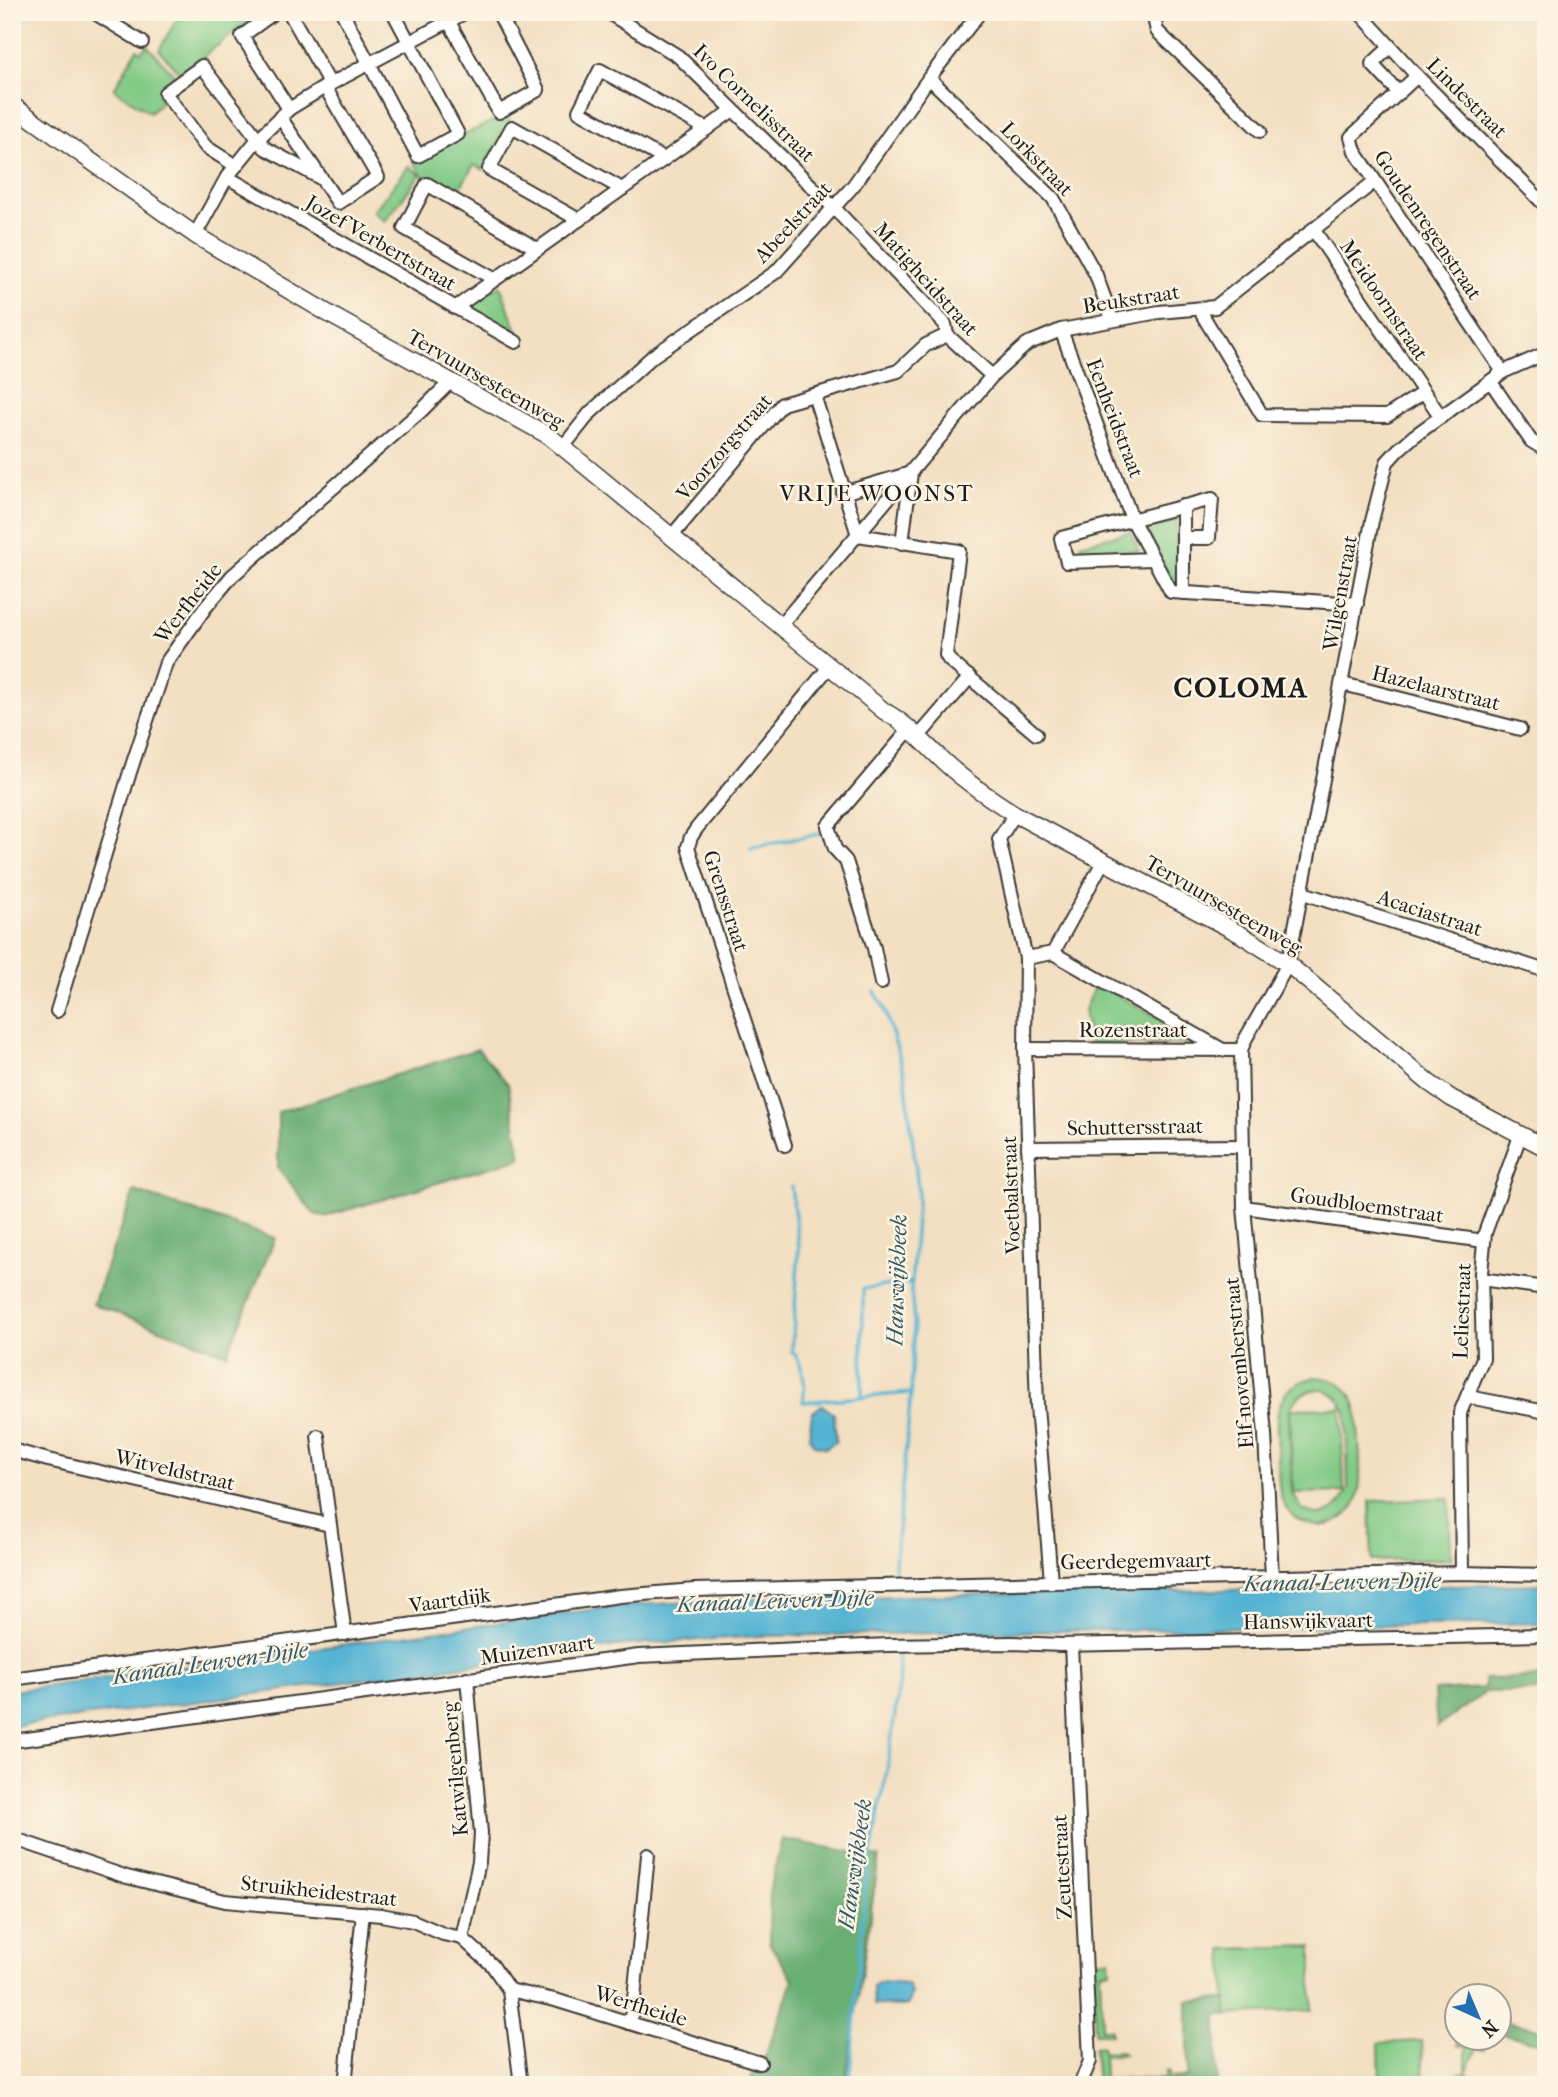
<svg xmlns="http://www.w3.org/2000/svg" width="1558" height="2097" viewBox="0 0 1558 2097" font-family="'IM FELL French Canon',serif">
<rect width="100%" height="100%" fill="#fcf5e5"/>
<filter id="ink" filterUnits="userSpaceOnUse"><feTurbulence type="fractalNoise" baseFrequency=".0143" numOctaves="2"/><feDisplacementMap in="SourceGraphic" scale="14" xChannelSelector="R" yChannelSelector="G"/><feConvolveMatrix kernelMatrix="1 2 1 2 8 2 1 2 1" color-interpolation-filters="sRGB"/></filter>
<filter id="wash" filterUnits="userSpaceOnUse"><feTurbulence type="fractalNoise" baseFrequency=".00686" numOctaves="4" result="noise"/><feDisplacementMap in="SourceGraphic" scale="28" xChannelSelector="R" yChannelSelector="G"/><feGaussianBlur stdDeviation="1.57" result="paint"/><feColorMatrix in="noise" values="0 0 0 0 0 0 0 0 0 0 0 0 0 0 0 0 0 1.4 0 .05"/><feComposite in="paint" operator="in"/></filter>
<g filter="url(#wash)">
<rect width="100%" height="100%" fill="#f3dfc1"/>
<!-- green -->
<g fill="#82ca86" stroke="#4f7351" stroke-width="2" fill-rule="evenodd">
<path d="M181,12H257L258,14L181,74L159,50Z"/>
<path d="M147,45L177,78L158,94L162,101L150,113L114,89L137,49L141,52Z"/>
<path d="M506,114L510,121L484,170L474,165L455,196L425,180L413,161Z"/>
<path d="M409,166L420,175L385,221L373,212Z"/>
<path d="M500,285L518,334L472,310L471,304Z"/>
<path d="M1177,519V588H1173L1146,528Z"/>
<path d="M1130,532L1139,551H1082L1080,544Z"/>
<path d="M1096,983L1194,1038L1192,1044H1090L1084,1010Z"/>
<path d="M1315,1377C1337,1378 1353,1389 1357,1411C1358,1434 1363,1475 1358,1497C1355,1509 1344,1519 1332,1523C1323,1527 1315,1527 1306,1523C1273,1511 1279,1478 1278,1449C1277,1432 1274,1412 1284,1396C1291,1385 1302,1381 1315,1377ZM1323,1389L1337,1397L1346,1412L1348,1488C1340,1509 1324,1522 1302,1509L1292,1493L1289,1417L1290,1410L1293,1493L1344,1492L1341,1408L1290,1409C1296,1395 1308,1389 1323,1389Z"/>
<path d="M1449,1498L1451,1559L1372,1561L1370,1501Z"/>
<path d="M1312,1946V2010L1227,2015L1223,1949Z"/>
<path d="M1109,1959L1110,1971L1100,1972L1102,2029H1111V2034H1095L1094,1960Z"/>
<path d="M1457,2038H1488L1484,2050L1477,2048L1466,2073L1475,2078L1467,2084L1462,2083L1458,2077V2073H1466V2046H1458Z"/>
<path d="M1422,2041L1424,2085H1301L1302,2082L1380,2079L1379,2043Z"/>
<path d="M1102,2046L1103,2052L1120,2051L1124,2054L1103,2056L1104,2079H1165V2071H1169V2085H1097L1094,2047Z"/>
</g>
<!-- forest -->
<g fill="#69ae73" stroke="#426548" stroke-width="2">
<path d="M478,1049L508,1084L521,1158L324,1217L314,1214L278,1168V1112Z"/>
<path d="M134,1191L275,1238L227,1354L93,1304Z"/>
<path d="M1546,1677V1691L1486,1692L1437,1727L1434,1691L1484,1688V1679Z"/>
<path d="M782,1839L879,1857L845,2085H748L760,2058L764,2059L793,1979L769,1943L770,1887Z"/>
<path d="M1227,1999V2015H1217V2083L1173,2085L1172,2078L1188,2077V2001Z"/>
<path d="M1499,2017L1508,2022L1546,2031V2044C1534,2041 1507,2037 1499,2031Z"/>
</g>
<!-- water -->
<g fill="#55b4d3" stroke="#386878" stroke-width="2">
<path d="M822,1405L834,1414L836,1441L826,1448L815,1445L809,1437L812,1413Z"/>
<path d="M1546,1584V1623L759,1636L624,1645L12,1726V1691L619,1606L747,1599Z"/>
<path d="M880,1982L907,1984L911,1993L908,2005L903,2006L874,2005L873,1986Z"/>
</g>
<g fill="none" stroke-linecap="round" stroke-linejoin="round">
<!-- stream -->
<g stroke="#55b4d3" stroke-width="3.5">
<path d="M751,848L823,833"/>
<path d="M875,992L884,1007L905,1075L918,1188L911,1291L914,1321L911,1393L894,1574"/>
<path d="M791,1186L799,1247L792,1351C804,1364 806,1385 803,1402L862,1397"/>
<path d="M911,1393L862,1397L863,1289L912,1282"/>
<path d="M849,2085L866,1879L887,1771L899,1684L898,1649"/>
</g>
</g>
</g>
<g filter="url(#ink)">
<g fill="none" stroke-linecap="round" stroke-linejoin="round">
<defs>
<g id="minor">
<path d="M93,12L142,42"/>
<path d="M275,12L242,36L289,109"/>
<path d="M289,12L330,84"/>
<path d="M342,12L418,156L458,134L393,12"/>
<path d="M607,12L678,56L833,207L945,324L947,335L992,376"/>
<path d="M1148,12L1154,18L1157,31L1260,131"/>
<path d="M1359,12L1417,76L1546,206"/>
<path d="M449,22L499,112L538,90L498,12"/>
<path d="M1390,47L1372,64L1399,93"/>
<path d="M1417,76L1351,137L1355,151L1503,372"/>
<path d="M929,78L1053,198L1096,275L1112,319"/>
<path d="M280,117L338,203L378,177L325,87"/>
<path d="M664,159L579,111L600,70L707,129"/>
<path d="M236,166L206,147L165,93L202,66L265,148L322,179"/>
<path d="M227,177L516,342"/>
<path d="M579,220L489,169L512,127L622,189"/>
<path d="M1313,229L1441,417"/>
<path d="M195,235L227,177L257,140L289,109L325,87L466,12"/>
<path d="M494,279L404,228L427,184L537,249"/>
<path d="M455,308L733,110"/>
<path d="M1199,309L1262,415L1387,416L1424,392"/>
<path d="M1061,330L1132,519L1171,592L1357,604"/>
<path d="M1491,382L1531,441L1546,450"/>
<path d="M814,395L858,535L959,551L946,655L949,660L1036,734"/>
<path d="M563,447L590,413L653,356L776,272L853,186L929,78L980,12"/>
<path d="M843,493L911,473L902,543"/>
<path d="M671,537L782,404L898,371L926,345L947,335"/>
<path d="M1153,559L1067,562L1061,538L1212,499L1209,538H1184"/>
<path d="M1183,593V506"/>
<path d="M780,626L992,376L1027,344L1061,330L1159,312L1215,307L1374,182"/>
<path d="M1343,684L1520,729"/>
<path d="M919,736L970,677"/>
<path d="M1015,814L999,839L1026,958L1025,1049L1037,1406L1051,1582"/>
<path d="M1303,893L1546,971"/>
<path d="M1053,953L1221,1049"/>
<path d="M1026,958L1053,953L1104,860"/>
<path d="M881,983L874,948L846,861L835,849L828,826L910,729"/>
<path d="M57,1011L130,772L166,663L205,608L232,576L421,411L451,381"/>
<path d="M1025,1049L1241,1050"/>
<path d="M785,1145L688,847L691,837L697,828L829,667"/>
<path d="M1028,1148L1242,1146"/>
<path d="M1244,1207L1484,1241"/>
<path d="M1481,1279L1546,1288"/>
<path d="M1468,1394L1474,1398L1546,1412"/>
<path d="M318,1436L330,1525"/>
<path d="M12,1450L48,1460L330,1525L345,1634"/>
<path d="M1462,1573L1460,1413L1483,1358L1481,1273L1485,1233L1520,1136"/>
<path d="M1272,1578L1265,1434L1244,1207L1241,1050L1246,1038L1288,964L1372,521L1387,462L1398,450L1414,436L1503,372L1546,353"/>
<path d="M1071,1645L1090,2061L1080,2085"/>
<path d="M12,1679L620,1596L694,1590L1462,1573L1546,1575"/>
<path d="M12,1741L639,1656L888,1645L1012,1643L1061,1645L1546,1635"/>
<path d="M12,1838L127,1877L225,1901L381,1915L413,1921L443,1934L462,1938L492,1965L509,1990L521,2085"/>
<path d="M462,1938L479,1862L481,1833L467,1678"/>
<path d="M509,1990L555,2000L760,2063"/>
<path d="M629,2023L633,2009L648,1855"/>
<path d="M345,2085L363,1913"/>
</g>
<path id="tertiary" d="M12,105L195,235L336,318L549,436L884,711C906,723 921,740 939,757C961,779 988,797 1015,814L1240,934L1288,964L1428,1082L1451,1098L1546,1148"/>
</defs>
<!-- minor casing -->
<use href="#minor" stroke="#3c3935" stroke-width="16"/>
<!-- tertiary casing -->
<use href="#tertiary" stroke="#3c3935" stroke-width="19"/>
<!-- minor -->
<use href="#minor" stroke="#fff" stroke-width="12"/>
<!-- tertiary -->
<use href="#tertiary" stroke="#fff" stroke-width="16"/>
</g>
</g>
<g text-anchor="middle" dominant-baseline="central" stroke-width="5" stroke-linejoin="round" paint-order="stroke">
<!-- street labels -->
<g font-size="21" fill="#1c1c1c" stroke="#fcf5e5">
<text transform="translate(1467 98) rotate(45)">Lindestraat</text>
<text transform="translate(754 103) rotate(44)">Ivo Cornelisstraat</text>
<text transform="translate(1037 159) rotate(46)">Lorkstraat</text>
<text transform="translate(793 222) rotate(-47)">Abeelstraat</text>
<text transform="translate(1428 225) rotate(56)">Goudenregenstraat</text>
<text transform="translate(381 243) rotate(30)">Jozef Verbertstraat</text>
<text transform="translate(926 279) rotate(48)">Matigheidstraat</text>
<text transform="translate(1131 299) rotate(-9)">Beukstraat</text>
<text transform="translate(1384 300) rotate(56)">Meidoornstraat</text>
<text transform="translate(486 379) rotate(30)">Tervuursesteenweg</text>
<text transform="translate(1115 418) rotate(69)">Eenheidstraat</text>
<text transform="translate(724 447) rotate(-49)">Voorzorgstraat</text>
<text transform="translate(1340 593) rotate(-80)">Wilgenstraat</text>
<text transform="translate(188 603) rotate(-52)">Werfheide</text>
<text transform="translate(1436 688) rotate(14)">Hazelaarstraat</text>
<text transform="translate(726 901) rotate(72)">Grensstraat</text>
<text transform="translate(1224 905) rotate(30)">Tervuursesteenweg</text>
<text transform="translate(1430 913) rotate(18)">Acaciastraat</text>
<text x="1133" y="1030">Rozenstraat</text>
<text transform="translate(1135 1127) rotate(-1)">Schuttersstraat</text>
<text transform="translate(1011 1195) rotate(-92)">Voetbalstraat</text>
<text transform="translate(1367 1205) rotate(8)">Goudbloemstraat</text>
<text transform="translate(1462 1311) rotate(-88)">Leliestraat</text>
<text transform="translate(1239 1363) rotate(-95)">Elf-novemberstraat</text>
<text transform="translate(175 1470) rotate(13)">Witveldstraat</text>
<text transform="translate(1136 1561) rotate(-1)">Geerdegemvaart</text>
<text transform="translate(450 1600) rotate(-8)">Vaartdijk</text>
<text transform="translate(1308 1621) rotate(-1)">Hanswijkvaart</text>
<text transform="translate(537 1650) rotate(-8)">Muizenvaart</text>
<text transform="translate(455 1769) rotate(-95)">Katwilgenberg</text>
<text transform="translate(1062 1867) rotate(-93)">Zeutestraat</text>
<text transform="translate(319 1891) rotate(6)">Struikheidestraat</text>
<text transform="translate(641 2006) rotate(17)">Werfheide</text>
</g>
<!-- neighbourhood labels -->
<g font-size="23" letter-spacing="2" fill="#1c1c1c" stroke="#fcf5e5">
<text x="877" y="493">VRIJE WOONST</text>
</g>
<!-- water labels -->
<g font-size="23" font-style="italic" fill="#335965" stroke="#fcf5e5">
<text transform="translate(897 1280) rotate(-88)">Hanswijkbeek</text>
<text transform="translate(1342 1582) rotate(-1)">Kanaal Leuven-Dijle</text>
<text transform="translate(775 1601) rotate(-2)">Kanaal Leuven-Dijle</text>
<text transform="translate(210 1663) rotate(-8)">Kanaal Leuven-Dijle</text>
<text transform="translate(855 1864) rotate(-82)">Hanswijkbeek</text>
</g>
<!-- district labels -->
<g font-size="28" font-weight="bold" letter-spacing="2" fill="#1c1c1c" stroke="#fcf5e5">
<text x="1241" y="687">COLOMA</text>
</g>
</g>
<!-- margin -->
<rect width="1558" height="2097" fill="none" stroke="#fcf5e5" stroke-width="42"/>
<!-- north arrow -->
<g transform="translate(1478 2017) rotate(136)"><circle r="33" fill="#fcf5e5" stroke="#a29e95" stroke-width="2"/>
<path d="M0-5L12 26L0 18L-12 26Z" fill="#1f6fb2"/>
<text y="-10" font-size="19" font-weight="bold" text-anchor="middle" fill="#1c1c1c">N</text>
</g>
</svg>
